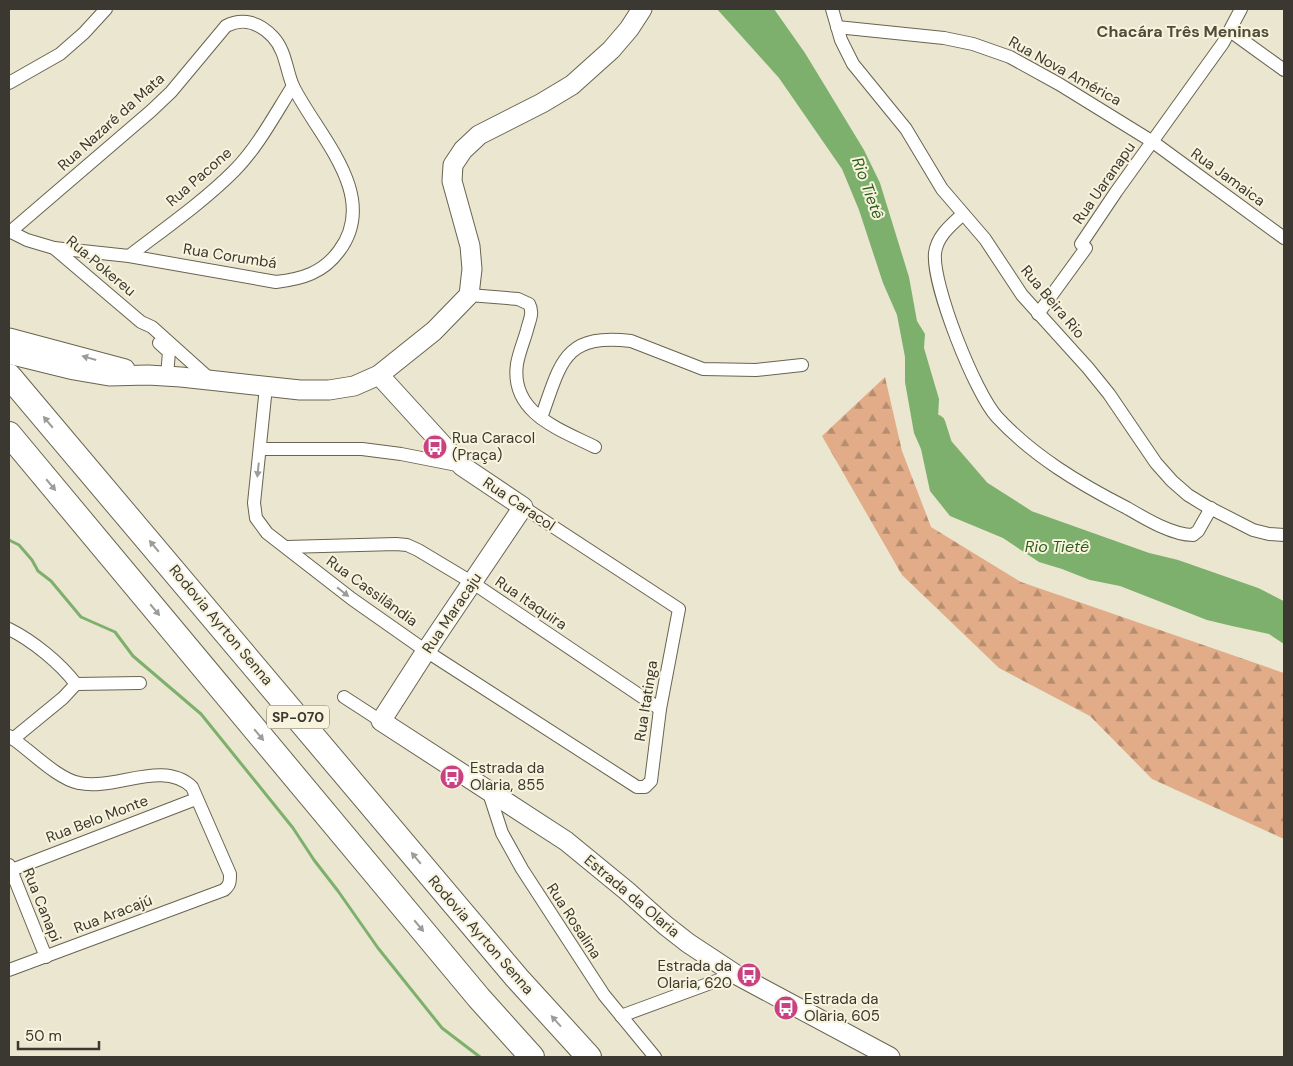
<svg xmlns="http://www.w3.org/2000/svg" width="1293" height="1066" viewBox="0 0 1293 1066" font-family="'DM Sans',sans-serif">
<defs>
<pattern id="forest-firs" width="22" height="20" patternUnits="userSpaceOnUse" patternTransform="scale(1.25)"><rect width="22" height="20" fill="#e1ac87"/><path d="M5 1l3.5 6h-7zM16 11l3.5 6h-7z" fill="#b78d6f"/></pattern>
</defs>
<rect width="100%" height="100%" fill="#ebe6d0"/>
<!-- forest -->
<path fill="url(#forest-firs)" d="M885,377L902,451L931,527L1021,582L1284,673V839L1152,779L1090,716L999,668L902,575L822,436Z"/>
<!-- water -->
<path fill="#7cb06c" d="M717,9H774L805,53L864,150L880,183L909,277L917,321L925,334L924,348L939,399L938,418L946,445L944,457C955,476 971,494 994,495L1022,522L1039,521L1071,529L1084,548L1203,583L1284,610V644L1269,634L1232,626L1207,620L1120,586L1090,580L1062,569L1039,562L1003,538L950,516L930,491L921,449L914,433L905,382V357L897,315L883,283L859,210L842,169L779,78Z"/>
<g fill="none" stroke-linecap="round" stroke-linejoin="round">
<!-- stream -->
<path stroke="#7cb06c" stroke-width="3" d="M9,540L19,545L32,560L38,571L51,581L81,617L115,632L133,656L201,714L293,828L314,860L338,891L378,948L442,1028L480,1057"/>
<!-- river -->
<path stroke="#7cb06c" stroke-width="19" d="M936,424L943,446L981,490L1028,520L1146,562L1175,569L1255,597L1284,612"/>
<defs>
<g id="minor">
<path d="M832,9L841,40L853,64L906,129L942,189L985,239L1022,295L1088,368L1109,394L1156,463L1172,481L1188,495L1206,506L1253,530L1269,534L1284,535"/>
<path d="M837,27L944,38L973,44L1010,57L1059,84L1153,142L1284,238"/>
<path d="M1230,31L1284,70"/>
<path d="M9,83L60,54L84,33L106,9"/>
<path d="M963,214C951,225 937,236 935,253C932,285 975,393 997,417C1033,456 1080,484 1127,508C1144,518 1172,535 1193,535L1198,531L1211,508"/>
<path d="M9,231L27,240L54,248L141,322L152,327L211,380"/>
<path d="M10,232L151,111L171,92L226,26C243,17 260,23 273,37C286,51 286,70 293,86C317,135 381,195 339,251C323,273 302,279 276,282L129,256L54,248"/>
<path d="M1081,244L1116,192L1223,43L1241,9"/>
<path d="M129,256C164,229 203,202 234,171C258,147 275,114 293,86"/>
<path d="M469,295L518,299L529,304C534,313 529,321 527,330C524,341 519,352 517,364C510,413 559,429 595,447"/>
<path d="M1038,314L1086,248"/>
<path d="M159,343L169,352L167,376"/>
<path d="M266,387L254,503L256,518L267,533L352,599L426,651L637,787H645L651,781L660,709L679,609L523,507"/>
<path d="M541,418C561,363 563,333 631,341L703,369L756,370L802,365"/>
<path d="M260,449H362L401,454L462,466"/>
<path d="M286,547L396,544L407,545L418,550L473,583L660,709"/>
<path d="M9,629C33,641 60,663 76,684"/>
<path d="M344,697L381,721"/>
<path d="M9,736C29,749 57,779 79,783C114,791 163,759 192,787L230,874C230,882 230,885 224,890L9,970"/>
<path d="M13,739L63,698L76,684L140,683"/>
<path d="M488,790L502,833L522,869L604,995L655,1057"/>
<path d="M9,865L46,957"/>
<path d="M9,871L196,799"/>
<path d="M621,1016L735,974"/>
</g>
<g id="secondary">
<path d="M9,338L125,369"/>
<path d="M9,354L74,370L109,376L148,375L181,377L300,390H329L354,386L379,375L434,331L469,295L472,269L470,246L452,181L453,165L463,150L479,135L542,103L572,85L611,50L629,29L642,9"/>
<path d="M379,375L462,466L523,507L426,651L381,721L566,841L627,891L665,925L688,943L735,974L890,1057"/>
</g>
<g id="motorway">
<path d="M9,376L517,978L589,1057"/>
<path d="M9,434L479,998L532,1057"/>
</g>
</defs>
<!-- minor casing -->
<use href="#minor" stroke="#686450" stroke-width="14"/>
<!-- secondary casing -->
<use href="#secondary" stroke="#686450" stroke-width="21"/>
<!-- motorway casing -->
<use href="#motorway" stroke="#686450" stroke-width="26"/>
<!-- minor -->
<use href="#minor" stroke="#fff" stroke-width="12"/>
<!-- secondary -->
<use href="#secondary" stroke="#fff" stroke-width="19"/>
<!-- motorway -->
<use href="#motorway" stroke="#fff" stroke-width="24"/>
</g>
<!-- one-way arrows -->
<defs><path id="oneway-solid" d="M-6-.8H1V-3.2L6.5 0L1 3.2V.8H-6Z" transform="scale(1.25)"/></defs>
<g fill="#9c9c98">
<use href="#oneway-solid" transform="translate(89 358) rotate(-164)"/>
<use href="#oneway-solid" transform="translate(48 422) rotate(-130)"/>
<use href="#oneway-solid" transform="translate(258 470) rotate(96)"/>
<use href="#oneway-solid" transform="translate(51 485) rotate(50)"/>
<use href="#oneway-solid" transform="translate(154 546) rotate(-130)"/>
<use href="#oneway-solid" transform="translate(343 592) rotate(38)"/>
<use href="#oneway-solid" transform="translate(155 610) rotate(50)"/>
<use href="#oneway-solid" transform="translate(259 735) rotate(50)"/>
<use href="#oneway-solid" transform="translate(416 858) rotate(-130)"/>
<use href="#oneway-solid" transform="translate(419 926) rotate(50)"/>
<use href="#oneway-solid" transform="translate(556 1021) rotate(-132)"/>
</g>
<!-- icons -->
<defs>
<symbol id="bus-disc" viewBox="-11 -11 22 22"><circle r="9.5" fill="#c84181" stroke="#f8f3dd"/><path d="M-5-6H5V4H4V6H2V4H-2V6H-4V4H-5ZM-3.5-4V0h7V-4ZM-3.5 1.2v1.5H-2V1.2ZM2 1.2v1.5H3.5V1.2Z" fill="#fff"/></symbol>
</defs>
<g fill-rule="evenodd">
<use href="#bus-disc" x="421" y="433" width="28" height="28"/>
<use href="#bus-disc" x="438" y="763" width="28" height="28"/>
<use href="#bus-disc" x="735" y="961" width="28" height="28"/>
<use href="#bus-disc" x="772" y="994" width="28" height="28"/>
</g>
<g text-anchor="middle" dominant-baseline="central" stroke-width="4" stroke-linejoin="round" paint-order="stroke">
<!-- shield labels -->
<rect fill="#f8f3dd" stroke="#737064" stroke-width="1" x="267" y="705.5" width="62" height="23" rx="4"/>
<g font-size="14" font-weight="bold" fill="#3a3830">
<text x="298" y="717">SP-070</text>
</g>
<!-- street labels -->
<g font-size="15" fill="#3a3830" stroke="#f8f3dd">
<text transform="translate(1065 71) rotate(29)">Rua Nova América</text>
<text transform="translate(111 122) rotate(-42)">Rua Nazaré da Mata</text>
<text transform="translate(199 177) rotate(-41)">Rua Pacone</text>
<text transform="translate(1228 177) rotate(36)">Rua Jamaica</text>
<text transform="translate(1104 183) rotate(-55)">Rua Uaranapu</text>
<text transform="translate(230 256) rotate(9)">Rua Corumbá</text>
<text transform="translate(101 266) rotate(40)">Rua Pokereu</text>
<text transform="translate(1053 302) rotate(50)">Rua Beira Rio</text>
<text transform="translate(519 504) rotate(34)">Rua Caracol</text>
<text transform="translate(372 591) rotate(36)">Rua Cassilândia</text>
<text transform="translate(531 603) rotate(34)">Rua Itaquira</text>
<text transform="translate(452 613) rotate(-56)">Rua Maracaju</text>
<text transform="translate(221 625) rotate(50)">Rodovia Ayrton Senna</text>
<text transform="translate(646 701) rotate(-81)">Rua Itatinga</text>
<text transform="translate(97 819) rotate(-21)">Rua Belo Monte</text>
<text transform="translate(632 896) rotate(40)">Estrada da Olaria</text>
<text transform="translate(42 905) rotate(68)">Rua Canapi</text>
<text transform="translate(113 914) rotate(-21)">Rua Aracajú</text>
<text transform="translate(574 921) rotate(57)">Rua Rosalina</text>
<text transform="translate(481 935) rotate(49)">Rodovia Ayrton Senna</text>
</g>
<!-- poi labels -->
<g font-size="15" fill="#3a3830" stroke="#f8f3dd" text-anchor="start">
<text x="452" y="438">Rua Caracol<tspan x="452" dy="17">(Praça)</tspan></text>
<text x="470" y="768">Estrada da<tspan x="470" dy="17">Olaria, 855</tspan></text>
<text x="732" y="966" text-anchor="end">Estrada da<tspan x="732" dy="17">Olaria, 620</tspan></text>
<text x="804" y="999">Estrada da<tspan x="804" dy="17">Olaria, 605</tspan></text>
</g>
<!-- neighbourhood labels -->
<g font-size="16" font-weight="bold" fill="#504c3a" stroke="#f8f3dd">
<text x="1183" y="31">Chacára Três Meninas</text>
</g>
<!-- water labels -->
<g font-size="16" font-style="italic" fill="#2e601c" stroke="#f8f3dd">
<text transform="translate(868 188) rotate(70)">Rio Tietê</text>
<text x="1057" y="546">Rio Tietê</text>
</g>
</g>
<!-- border -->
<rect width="1293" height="1066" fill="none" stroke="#3a3830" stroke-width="20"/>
<!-- scale -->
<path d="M18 1041v8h81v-8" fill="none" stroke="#3a3830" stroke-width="2.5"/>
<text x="25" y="1041" font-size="15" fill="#3a3830" stroke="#f8f3dd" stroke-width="4" paint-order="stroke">50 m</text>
</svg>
